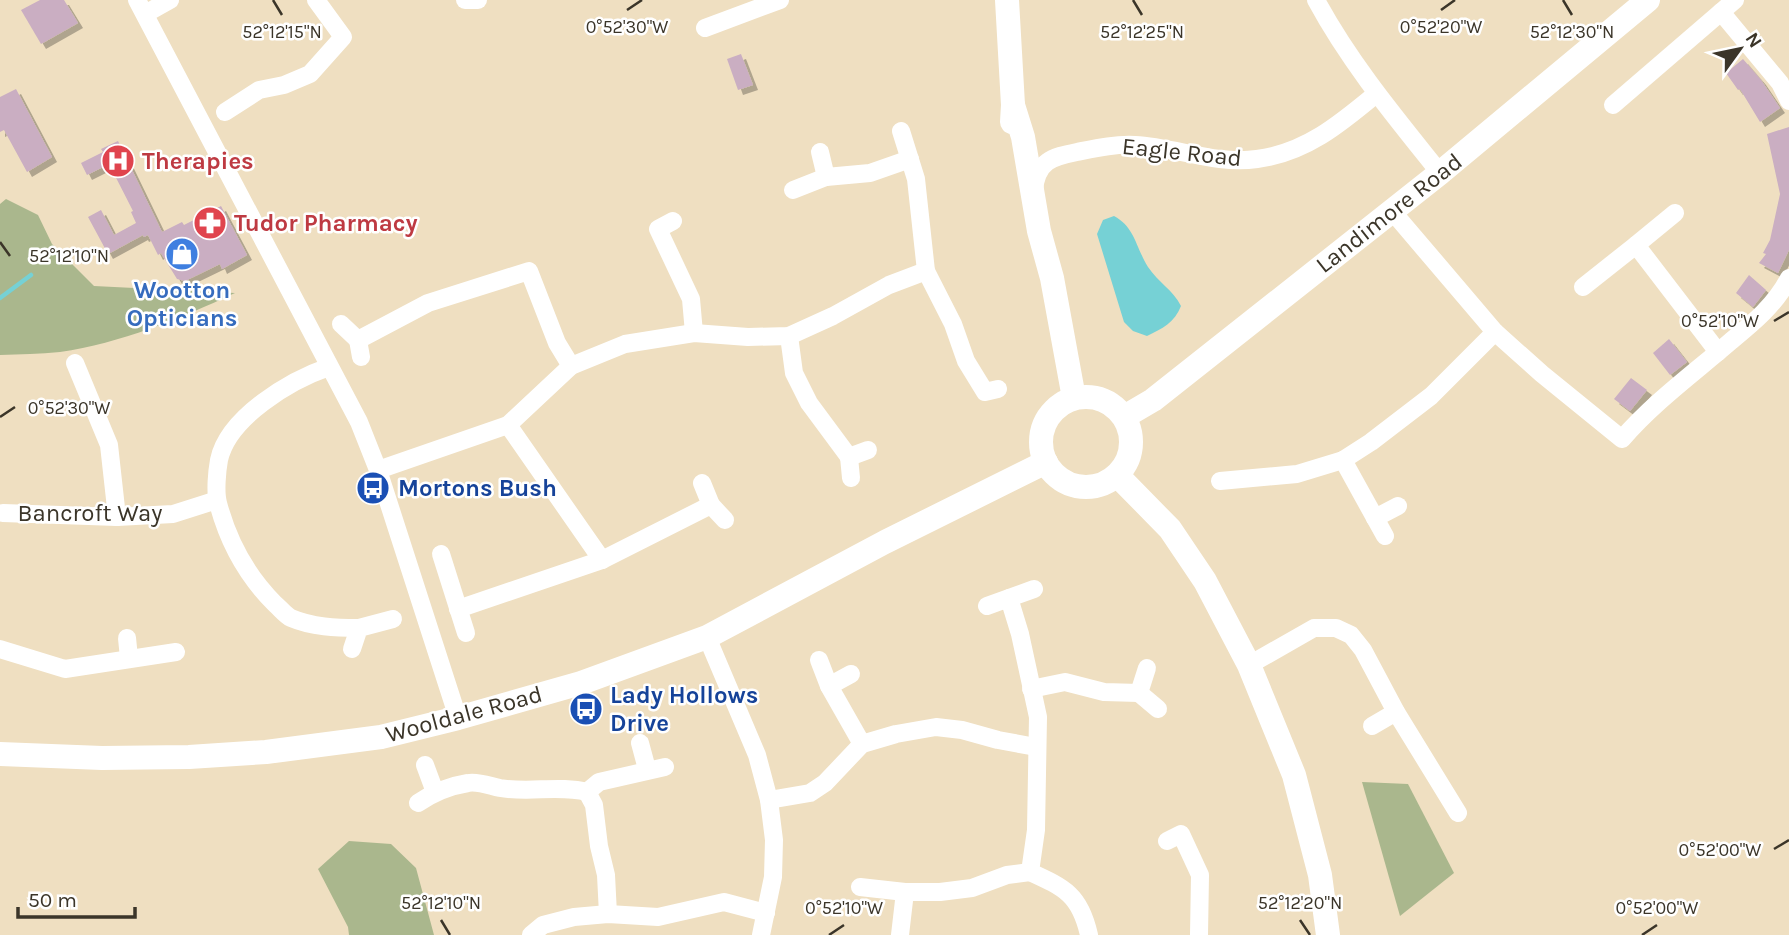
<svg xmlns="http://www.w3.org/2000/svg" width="1789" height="935" viewBox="0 0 1789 935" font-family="Karla,sans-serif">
<defs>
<filter id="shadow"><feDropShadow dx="5" dy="5" stdDeviation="0" flood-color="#0004"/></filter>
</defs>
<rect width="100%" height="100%" fill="#efdfc1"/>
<!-- green -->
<g fill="#aab78d">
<path d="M6,199L38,215L52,244L94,286L235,293C179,319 121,343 60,352C40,354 20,354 0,355V204Z"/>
<path d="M1362,782L1408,784L1454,873L1400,916Z"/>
<path d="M349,841L391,844L416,868L434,935H349L348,927L318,869Z"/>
</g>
<!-- water -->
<path fill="#76d1d5" d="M1114,216C1135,227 1136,248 1148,267C1158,282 1173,290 1181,306C1175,322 1162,329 1147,336L1133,331L1124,322L1097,234L1103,220Z"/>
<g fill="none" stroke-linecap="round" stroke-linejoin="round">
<!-- stream -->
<path stroke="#76d1d5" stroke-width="4.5" d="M0,298L31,275"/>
</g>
<!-- building -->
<g fill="#caaec2" filter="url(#shadow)">
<path d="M40,0H64L78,23L41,44L21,10Z"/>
<path d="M741,54L753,85L738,90L727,59Z"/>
<path d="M1743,59L1761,80L1780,108L1760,122L1740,89L1738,90L1726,73Z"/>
<path d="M16,89L52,157L27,172L4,130L0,132V97Z"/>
<path d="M1789,127V250L1778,273L1759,263L1766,254L1763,253L1770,240L1780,194L1767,134Z"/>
<path d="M118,141L162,232L182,222L184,225L221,206L247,255L222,269L220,264L185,281L177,279L161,253L158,255L148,235L144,237L143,235L108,254L88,217L101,210L114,235L136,223L131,212L133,211L109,164L87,175L81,163L103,152L101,149Z"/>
<path d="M1749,275L1766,290L1753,307L1736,293Z"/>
<path d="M1669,339L1687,362L1670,375L1653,353Z"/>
<path d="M1631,378L1647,390L1630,411L1614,399Z"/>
</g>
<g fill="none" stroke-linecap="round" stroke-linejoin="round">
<!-- street -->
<g stroke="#fff" stroke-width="18">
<path d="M137,0L359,422L378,470L458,718"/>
<path d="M465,0H478"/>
<path d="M1316,0C1350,63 1396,118 1440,173"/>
<path d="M1721,12L1780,83L1789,101"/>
<path d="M145,14L170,0"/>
<path d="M705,28L780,0"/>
<path d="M1613,105L1735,0"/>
<path d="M225,112L259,90L284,85L310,74L343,37L316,0"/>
<path d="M901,131L916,179L926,271L953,324L966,361L985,392L998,389"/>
<path d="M820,152L826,177"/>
<path d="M793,190L826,177L870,173L910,159"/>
<path d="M1034,190C1037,161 1052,157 1077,152C1097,148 1115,144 1135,145C1176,147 1215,165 1257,159C1305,153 1340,124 1376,94"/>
<path d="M1392,211L1495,332L1542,374L1622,439C1654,402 1694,373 1731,341C1753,323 1776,304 1789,278"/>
<path d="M673,221L658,229L691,299L694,333"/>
<path d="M1636,245L1675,213"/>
<path d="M1583,287L1636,245L1718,352"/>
<path d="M341,324L358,340"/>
<path d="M789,336L794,373L809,403L849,457L868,450"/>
<path d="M361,357L358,340L428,303L529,271L557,343L571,366"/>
<path d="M75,363L109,445L117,517"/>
<path d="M329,367C291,380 228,417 219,460C217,471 215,492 218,503C228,541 247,576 275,604C280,608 285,615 291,618C312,627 336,628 359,628"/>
<path d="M508,425L602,560"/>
<path d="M849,457L851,478"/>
<path d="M1343,460L1385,536"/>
<path d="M378,470L508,425L571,366L625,344L694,333L748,337L789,336L833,316L889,285L926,271"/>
<path d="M1220,481L1297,474L1343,460L1371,442L1431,396L1495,332"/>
<path d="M711,505L725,520"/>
<path d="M3,513L117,517L173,514L217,500"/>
<path d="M1375,518L1398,506"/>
<path d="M441,554L466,633"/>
<path d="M1009,598L1020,634L1038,717L1036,830L1030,872C1065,888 1080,895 1089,935"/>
<path d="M987,606L1034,589"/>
<path d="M458,609L602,560L711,505L702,483"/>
<path d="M707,637L757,755L769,800L774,840L773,877L761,935"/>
<path d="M127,638L129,658"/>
<path d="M0,649L65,669L176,652"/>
<path d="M352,649L359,628L393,619"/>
<path d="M819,660L829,686L862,744"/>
<path d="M1249,665L1314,628H1336L1351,635L1363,650L1396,712L1458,813"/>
<path d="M1147,668L1139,693L1158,709"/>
<path d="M829,686L851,674"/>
<path d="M1031,689L1065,682L1104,692L1139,693"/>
<path d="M1372,726L1396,712"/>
<path d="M640,743L647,769"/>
<path d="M425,765L435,792"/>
<path d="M587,792L599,782L665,767"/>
<path d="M769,800L810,793L825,783L862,744L896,734L936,727L962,730L998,740L1036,747"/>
<path d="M418,803C434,792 449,786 468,783C478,781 490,786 500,788C529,793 560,785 587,792L594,805L599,846L606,875L608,914"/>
<path d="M1167,841L1181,834L1200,875L1199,935"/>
<path d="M860,887L905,892H940L972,888L1007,875L1030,872"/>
<path d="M531,935L543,925L574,917L608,914L658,917L724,902L766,913"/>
<path d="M900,935L905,892"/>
</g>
<!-- secondary -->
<g stroke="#fff" stroke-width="24">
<path d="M1007,0L1013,105L1012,122"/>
<path d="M1013,105L1023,137L1039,231L1052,278L1074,398"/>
<circle cx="1086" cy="442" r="45"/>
<path d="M1124,417L1153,400L1440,173L1648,0"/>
<path d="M1117,475L1170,529L1205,581L1249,665L1294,775L1320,875L1328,935"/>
<path d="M0,754L102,758L189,757L266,752L381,737L458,718L581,683L707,637L885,542L1046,462"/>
</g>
</g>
<!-- ticks -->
<path fill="none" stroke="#3b3529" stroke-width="2.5" d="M273,0L282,15M1133,0L1142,15M1563,0L1572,15M627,10L642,0M1441,10L1455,0M0,242L10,256M1774,321L1789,312M0,417L15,407M1774,849L1789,840M441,920L450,935M1300,920L1310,935M829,935L844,925M1642,935L1657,925"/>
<!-- icons -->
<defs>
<symbol id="hospital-disc" viewBox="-11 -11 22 22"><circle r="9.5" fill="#e0444e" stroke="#fff"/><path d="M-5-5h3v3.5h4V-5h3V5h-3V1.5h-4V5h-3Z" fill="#fff"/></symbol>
<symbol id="pharmacy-disc" viewBox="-11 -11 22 22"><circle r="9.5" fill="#e0444e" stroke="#fff"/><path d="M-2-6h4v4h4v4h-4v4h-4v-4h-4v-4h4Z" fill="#fff"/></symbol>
<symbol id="shop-disc" viewBox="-11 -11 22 22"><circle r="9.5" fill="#3f7fe0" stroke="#fff"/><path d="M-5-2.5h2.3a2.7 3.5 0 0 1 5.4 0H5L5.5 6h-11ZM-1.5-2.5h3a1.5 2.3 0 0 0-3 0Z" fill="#fff"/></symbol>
<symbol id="bus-disc" viewBox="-11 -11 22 22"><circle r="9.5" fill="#1a4fb4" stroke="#fff"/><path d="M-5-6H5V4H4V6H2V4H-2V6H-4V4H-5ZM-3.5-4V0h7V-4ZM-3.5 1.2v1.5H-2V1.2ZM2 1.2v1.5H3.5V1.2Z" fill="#fff"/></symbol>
</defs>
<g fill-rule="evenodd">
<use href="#hospital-disc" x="99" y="142" width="38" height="38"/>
<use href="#pharmacy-disc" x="191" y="204" width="38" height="38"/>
<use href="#shop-disc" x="163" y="235" width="38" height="38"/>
<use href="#bus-disc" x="354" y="469" width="38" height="38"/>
<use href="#bus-disc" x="567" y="690" width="38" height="38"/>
</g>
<g text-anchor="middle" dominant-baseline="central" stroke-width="5" stroke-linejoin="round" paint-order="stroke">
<!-- street labels -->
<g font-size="24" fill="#3b3529" stroke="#fff">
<text transform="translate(1182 152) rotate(6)">Eagle Road</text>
<text transform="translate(1389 213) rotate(-38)">Landimore Road</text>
<text x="90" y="513">Bancroft Way</text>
<text transform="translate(464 714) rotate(-15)">Wooldale Road</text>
</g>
<!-- health labels -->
<g font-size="24" font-weight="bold" fill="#be3a42" stroke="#fff" text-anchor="start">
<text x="142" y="161">Therapies</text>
<text x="234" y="223">Tudor Pharmacy</text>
</g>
<!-- shop labels -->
<g font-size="24" font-weight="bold" fill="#366cbe" stroke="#fff">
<text x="182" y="290">Wootton<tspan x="182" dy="28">Opticians</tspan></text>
</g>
<!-- transit labels -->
<g font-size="24" font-weight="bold" fill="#164399" stroke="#fff" text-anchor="start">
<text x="398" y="488">Mortons Bush</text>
<text x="610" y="695">Lady Hollows<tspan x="610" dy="28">Drive</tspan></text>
</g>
</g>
<g font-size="18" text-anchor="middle" fill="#3b3529" stroke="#fff" stroke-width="5" stroke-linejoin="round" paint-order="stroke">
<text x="627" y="33">0°52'30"W</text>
<text x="1441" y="33">0°52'20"W</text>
<text x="1572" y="38">52°12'30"N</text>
<text x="282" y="38">52°12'15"N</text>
<text x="1142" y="38">52°12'25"N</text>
<text x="69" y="262">52°12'10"N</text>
<text x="1720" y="327">0°52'10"W</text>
<text x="69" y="414">0°52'30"W</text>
<text x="1720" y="856">0°52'00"W</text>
<text x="441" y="909">52°12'10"N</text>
<text x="1300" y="909">52°12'20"N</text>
<text x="844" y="914">0°52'10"W</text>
<text x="1657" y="914">0°52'00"W</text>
</g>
<!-- north arrow -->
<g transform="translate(1740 49) rotate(57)" stroke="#ffffff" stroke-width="5" paint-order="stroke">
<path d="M0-5L12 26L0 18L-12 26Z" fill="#3b3529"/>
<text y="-10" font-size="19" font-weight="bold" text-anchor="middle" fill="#3b3529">N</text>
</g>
<!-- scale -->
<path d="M18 907v10h117v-10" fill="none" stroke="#3b3529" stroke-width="3.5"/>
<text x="28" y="907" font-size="21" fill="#3b3529" stroke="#ffffff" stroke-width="5" paint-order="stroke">50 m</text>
</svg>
